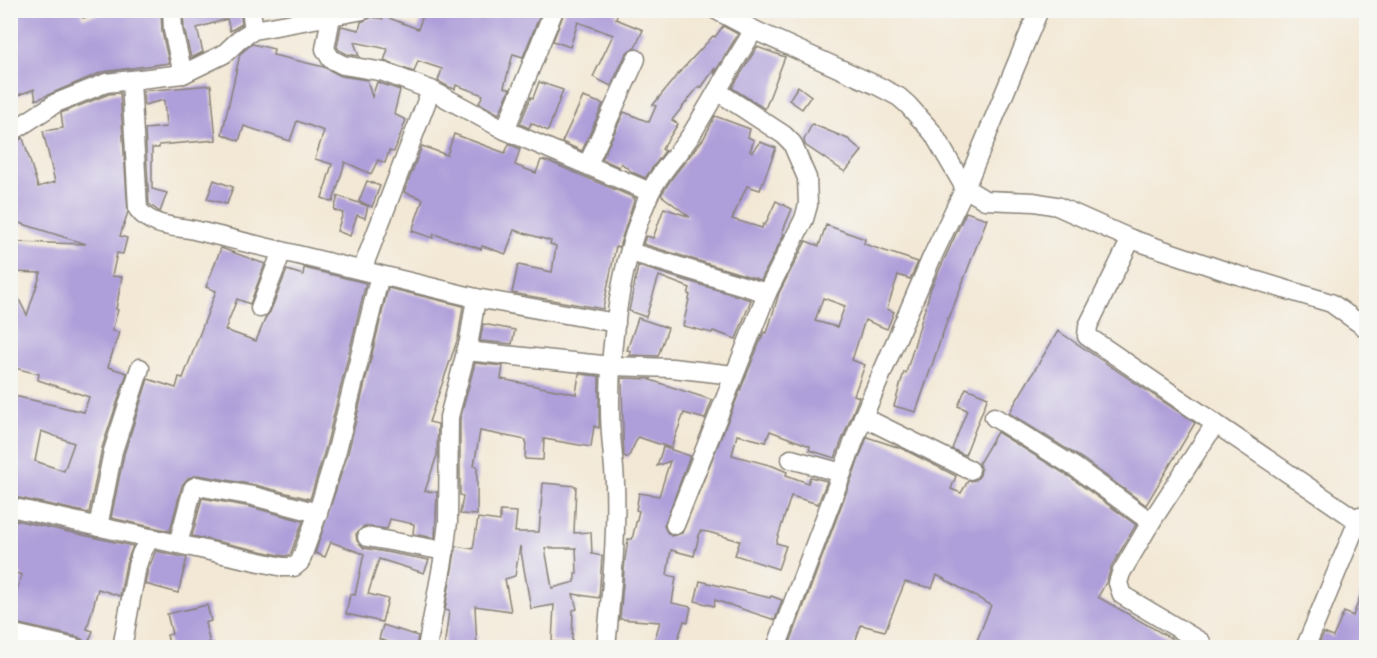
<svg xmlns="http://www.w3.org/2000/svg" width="1377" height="658" viewBox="0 0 1377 658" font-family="Delius,sans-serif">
<rect width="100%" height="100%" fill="#f6f6f2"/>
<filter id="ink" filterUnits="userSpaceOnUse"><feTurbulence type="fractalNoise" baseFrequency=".0167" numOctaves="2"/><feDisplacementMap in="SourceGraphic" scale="12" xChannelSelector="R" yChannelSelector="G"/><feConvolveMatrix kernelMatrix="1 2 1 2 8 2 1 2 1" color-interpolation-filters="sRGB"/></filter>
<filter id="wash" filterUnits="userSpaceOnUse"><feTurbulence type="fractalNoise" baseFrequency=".008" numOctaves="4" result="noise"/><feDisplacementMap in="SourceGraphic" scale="24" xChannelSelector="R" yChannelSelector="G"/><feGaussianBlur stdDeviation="1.35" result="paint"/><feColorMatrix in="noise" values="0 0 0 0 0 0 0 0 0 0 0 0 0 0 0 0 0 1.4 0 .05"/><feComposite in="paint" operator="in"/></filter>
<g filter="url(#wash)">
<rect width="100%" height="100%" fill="#f3e8d5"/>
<g id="blocks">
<!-- building -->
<g fill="#ae9ed9" fill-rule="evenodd">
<path d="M22,10H82L83,18L115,10H161L162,32L169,63L102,72L36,100L34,89L16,96L10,83V32L17,12L21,14Z"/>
<path d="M183,10H240L242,24L230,31L227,19L197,28L203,52L191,58L184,28Z"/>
<path d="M425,10H462L483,18L485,10H542L523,57L513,54L504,87L510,89L499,114L479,103L483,95L456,85L455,89L449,87L438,81L442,69L418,61L414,72L384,61L388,49L354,42L359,56L347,54L339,50L337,47L341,26L359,30L361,22L372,17L383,19L384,16L418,29Z"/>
<path d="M565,10H609L617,14L616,19L643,30L635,48L630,50L626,54L611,86L593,77L613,35L578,22L570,47L553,41Z"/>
<path d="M723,26L738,34L714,74L715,68L701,88L699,86L672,120L678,124L662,149L665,151L645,178L632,172L621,163L619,167L602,159L624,112L649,122L656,106L653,105L677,75L713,36L715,37Z"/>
<path d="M252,44L274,49L273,55L324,67L341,76L367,80L372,97L377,82L400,90L394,114L406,120L394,152L389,151L385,163L378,160L371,174L345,162L333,202L322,198L332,164L315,159L324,131L297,121L290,141L244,126L239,141L222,134L240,54Z"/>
<path d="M757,47L785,57L765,109L732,88Z"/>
<path d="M539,82L563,90L548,131L531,123L529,128L520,124L531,97L533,98Z"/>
<path d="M211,85L216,140L159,145V148H152V189L167,193L160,212L149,204L145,129L166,127L164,100L144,105L143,91Z"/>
<path d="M798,86L811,96L802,109L789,100Z"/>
<path d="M120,93L128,212L120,236L127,238L123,254L117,253L112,276L122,277L116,309L118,310L112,331L119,332L108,367L127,373L102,448L89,513L10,496V395L84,412L89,397L38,380L39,374L10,367V282L27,315L41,273L10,272L11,242L86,244L10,220L16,201H10V144L23,138L38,187L55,182L43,131L63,128L61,113L109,94ZM41,431L74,443L64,471L35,461Z"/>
<path d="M583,97L603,104L582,151L562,142Z"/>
<path d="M715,116L750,129L748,137L754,140L750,151L752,152L760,142L776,148L760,190L747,186L732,219L762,228L763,224L765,225L776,201L792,209L782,233L784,234L761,280L643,244L646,236L653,238L664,208L690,217L661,195L672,178L704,138Z"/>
<path d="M812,124L848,139L862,151L845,172L805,145L804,140Z"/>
<path d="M454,134L505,153L509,144L520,149L515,165L536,173L541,160L550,162L635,198L619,247L616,246L603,309L512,293L518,265L552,272L556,246L550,244L551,241L514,230L506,254L482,246L481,249L434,234L433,238L412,231L423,199L404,192L422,146L447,155Z"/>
<path d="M214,180L233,187L227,204L207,199Z"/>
<path d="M367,181L380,186L372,207L359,201Z"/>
<path d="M338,196L368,206L365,218L357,215L350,236L337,231L343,213L334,210Z"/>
<path d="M966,212L987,219L949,318H948L916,412L894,406L904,372L906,373L931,288Z"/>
<path d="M826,225L865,239L864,244L918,262L910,279L898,275L887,309L894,312L887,329L865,320L852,360L865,365L854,395L859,397L835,458L809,450L810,446L770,431L766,442L737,435L732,455L773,466L787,472L786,475L808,483L810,477L827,481L818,504L791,496L776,543L786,546L778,569L735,555L740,541L708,532L700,531L694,556L671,550L667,575L676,577L672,603L691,607L688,622L684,621L675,648H652L660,622L620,619L625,559L628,539H632L639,511L636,510L639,493L659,496L670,461L657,466L663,447L690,456L664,526L667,532L671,536L682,533L764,332L767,333L779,293L806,241L819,246ZM823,298L845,306L837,327L815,321Z"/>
<path d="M221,248L265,264L250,304L237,299L225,330L256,341L266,317L270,312L287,270L303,275L304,268L366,283L326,447L310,499L255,485L198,475L188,478L182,485L170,531L111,518L124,454L148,379L176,388L179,377L183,378L216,291L206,287Z"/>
<path d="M638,266L751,300L736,339L713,331L712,333L683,326L690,295L688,294L690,288L659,276L646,317L629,311Z"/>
<path d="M388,288L463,306L458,338L429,422L438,424L437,455L425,491L437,492L435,538L413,534L414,524L390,519L387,529L364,526L356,534L357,541L364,548L429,560L424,573L379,559L368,594L388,599L382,622L346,614L350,594L355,595L364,554L331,542L325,557L315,553L348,453Z"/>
<path d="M638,318L668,328L658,356L629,355L631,351L627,350Z"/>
<path d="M483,324L515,330L512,344L480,341Z"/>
<path d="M1058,331L1195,423L1146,505L1083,459L1009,413Z"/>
<path d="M475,363L503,366L501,379L576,394L579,374L599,376V428L594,426L591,447L544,439L543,460L525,459L526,440L480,431L474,466H477V515L460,514L463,496L460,495V419Z"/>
<path d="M622,378L651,379L650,380L712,400L705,419L684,413L671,448L638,437L628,458L624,456L623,438Z"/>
<path d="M966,388L988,397L965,455L952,449L967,410L958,406Z"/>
<path d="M997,432L1070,477L1136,525L1111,567L1107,581L1098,597L1188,648H974L991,605L937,575L932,588L905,582L885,631L861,625L853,648H788L867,437L903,449L956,476L951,489L961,493L968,481L976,480L980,475L981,469L979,463Z"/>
<path d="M543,483L576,486L574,533L591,532L592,554L602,556L599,598L573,594L577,609L573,610L572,643L552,642L554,605L531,609L520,546L515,576L505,579L511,611L475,606L477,648H444L449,611L445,610L456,546L473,549L478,518L500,521V511L517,512L515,532H539ZM545,548H576L577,574L575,573V582L552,588Z"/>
<path d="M202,498L251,507L303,521L290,555L284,556L192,536Z"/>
<path d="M10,519L133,546L126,564L120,596L98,589L87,629L93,631L86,648L83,640L78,637L10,622V608L22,575L10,571Z"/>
<path d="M156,551L187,558L178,593L145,584L148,569Z"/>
<path d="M700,581L770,598L771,596L782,600L775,620L715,600L714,606L695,601Z"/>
<path d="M1365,583H1366V648H1317L1324,633L1333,637L1344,612L1353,616Z"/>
<path d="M207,605L211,621L205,623L211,648H170L167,635L172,634L167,614Z"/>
<path d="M383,625L418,636L416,648H405L379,639Z"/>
</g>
</g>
</g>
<g filter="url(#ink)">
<use href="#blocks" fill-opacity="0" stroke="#888278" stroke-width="1.5"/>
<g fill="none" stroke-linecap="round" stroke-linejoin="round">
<defs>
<g id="minor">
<path d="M172,10L173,30L183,74"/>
<path d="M251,10L254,30"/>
<path d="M716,10L754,30"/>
<path d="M331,17L325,49L331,59L343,65L384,72L431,90L362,270"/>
<path d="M131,80L138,209C151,227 174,226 194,230L476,298L616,323"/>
<path d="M431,90L505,130L650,192"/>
<path d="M717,91L784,135L792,143L807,178L808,205L804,219L767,293"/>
<path d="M505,130L554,10"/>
<path d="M10,133L56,103L106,83L183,74L224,54L241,38L254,30L364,10"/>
<path d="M588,164L636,59"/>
<path d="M1131,239L1088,326L1087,336L1358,521"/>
<path d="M630,252L767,293L675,525"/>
<path d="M260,308L282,251"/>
<path d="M466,351L612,366L672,368L734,375"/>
<path d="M863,417L970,470"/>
<path d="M994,417L1076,468L1151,522"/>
<path d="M791,459L842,473"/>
<path d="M10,507L150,538"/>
<path d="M98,527L113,451L140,368"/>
<path d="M367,537L445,551"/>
<path d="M178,544L193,488L197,486L253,496L318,513"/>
<path d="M10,633L75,648"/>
<path d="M1201,642L1122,595L1118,583L1121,573L1151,522L1215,424"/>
<path d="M122,648L137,566L141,554L150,538L283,567H294L300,562L316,518L337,450L380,275"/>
<path d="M427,648L443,561L448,522L449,417L469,341L476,298"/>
<path d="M606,648C611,594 617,538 615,484C614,460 610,436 610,412C609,342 621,259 649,195C659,172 678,155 691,135C712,100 732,65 754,30L878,86L899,97L908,105L933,133L965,188L985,200L1034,202L1057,206L1131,239L1231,273L1331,303L1366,328"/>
<path d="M776,648L863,417L932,257L965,188L1039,10"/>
<path d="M1305,648L1360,516L1366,518"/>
</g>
</defs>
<!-- minor casing -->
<use href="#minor" stroke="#888278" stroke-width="21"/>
<!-- minor -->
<use href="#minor" stroke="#fff" stroke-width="18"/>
</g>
</g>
<!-- margin -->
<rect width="1377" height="658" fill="none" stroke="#f6f6f2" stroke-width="36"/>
</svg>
